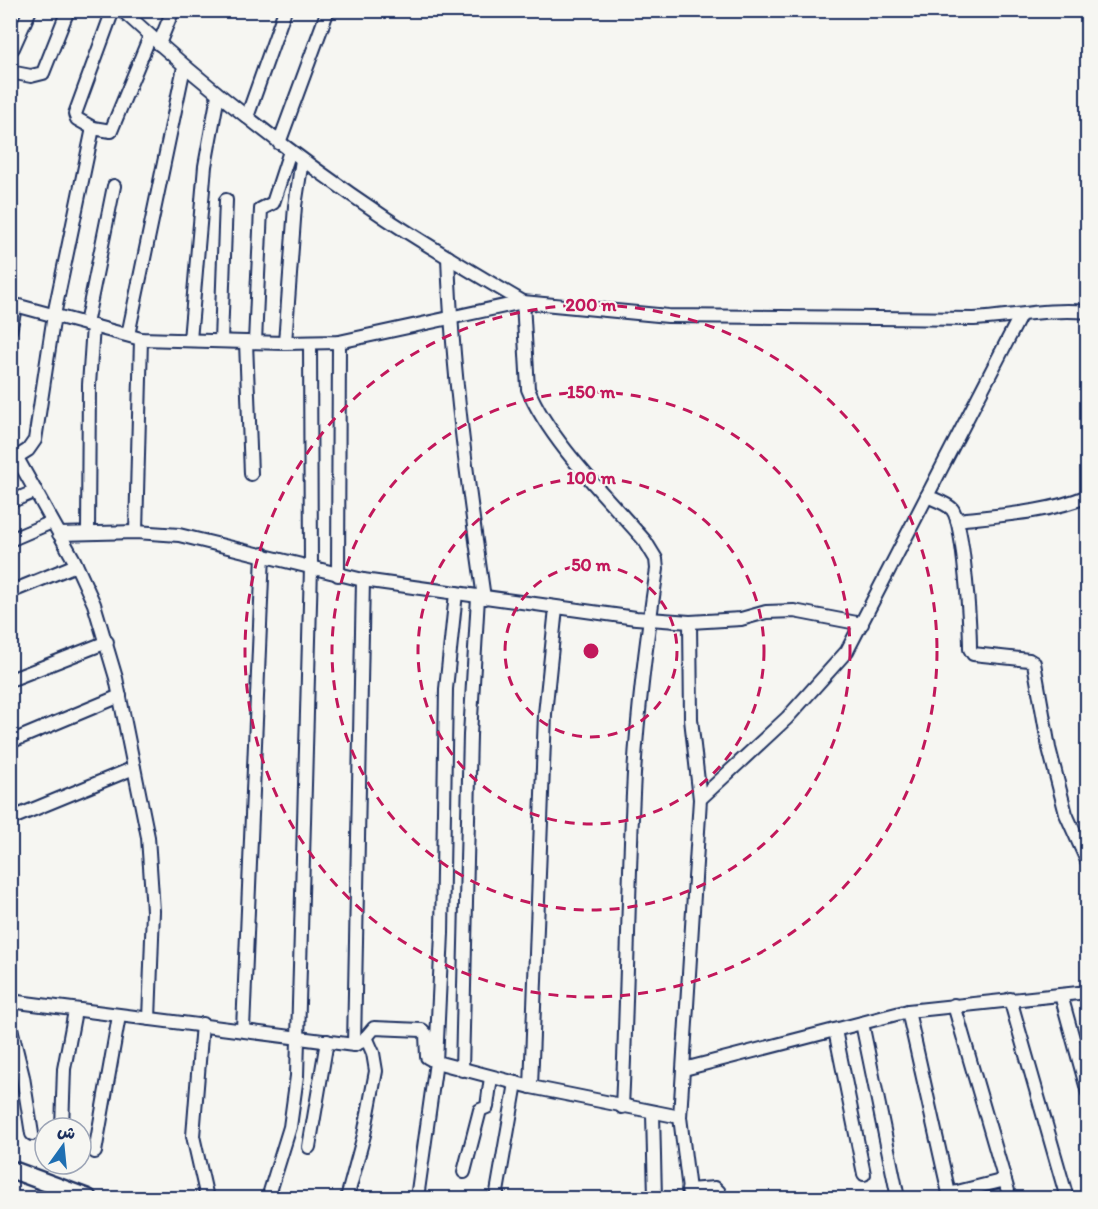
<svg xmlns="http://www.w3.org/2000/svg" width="1098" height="1209" viewBox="0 0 1098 1209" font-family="Itim,'Playpen Sans Arabic',sans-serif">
<rect width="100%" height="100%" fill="#f6f6f2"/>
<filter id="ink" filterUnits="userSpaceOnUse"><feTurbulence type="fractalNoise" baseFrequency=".0167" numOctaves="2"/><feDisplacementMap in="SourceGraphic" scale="12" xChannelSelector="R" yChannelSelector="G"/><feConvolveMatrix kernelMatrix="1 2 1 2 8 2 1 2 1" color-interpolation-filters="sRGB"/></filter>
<g filter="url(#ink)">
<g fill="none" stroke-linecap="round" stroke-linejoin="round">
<defs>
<g id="street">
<path d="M122,10C205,87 293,156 387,219C431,248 477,275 523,302L528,389C549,441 608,498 645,541L656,559L657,569C646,643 636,719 633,794C628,899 627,1003 622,1107"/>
<path d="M159,44L173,10"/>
<path d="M13,48L30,10"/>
<path d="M10,72L31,76L43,73L68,10"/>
<path d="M247,117L285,10"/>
<path d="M93,128L77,119L75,114L113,10"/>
<path d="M279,143L328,10"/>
<path d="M448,257C452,372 468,485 484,598"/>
<path d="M86,324L114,186"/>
<path d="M10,331L15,308L19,306L141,339L285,343L339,342L523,302L668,316L974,319C1011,317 1050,308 1088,312"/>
<path d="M128,335L184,67"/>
<path d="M190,340L205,166L218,95"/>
<path d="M221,341L226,200"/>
<path d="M246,342L251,474"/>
<path d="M255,342L261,209L273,203L290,151"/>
<path d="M285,343L295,206L302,160"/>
<path d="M10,452L17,458L74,560L94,604L116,678L148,837L153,911L149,1019"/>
<path d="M12,460L28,450L35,440L54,315L93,128L111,131L150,36"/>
<path d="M927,496C935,500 946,503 952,509C964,523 970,627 970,649L973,654L1029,660L1034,663L1049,748L1066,814L1088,863"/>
<path d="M10,502L36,491"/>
<path d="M957,520C1001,515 1047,513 1088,496"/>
<path d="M88,532L89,385L93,326"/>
<path d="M136,532L141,339"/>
<path d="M59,534L136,532L179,535L363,580L636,618L690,622L741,619L766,612L794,611L862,624"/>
<path d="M10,540L52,522"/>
<path d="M338,575L339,342"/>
<path d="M10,592L76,565"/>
<path d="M690,622L691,719L700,799"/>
<path d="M10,680L107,642"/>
<path d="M10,742L120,696"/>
<path d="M10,819L134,768"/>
<path d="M1061,995L1088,1093"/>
<path d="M1010,999L1067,1198"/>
<path d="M10,1001L354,1045L363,1041L374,1028L422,1030L426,1034L427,1057L436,1062L531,1087L680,1117"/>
<path d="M954,1005L1010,1198"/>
<path d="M908,1011L950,1198"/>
<path d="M862,1023L898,1198"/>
<path d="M10,1024L23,1077L32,1134"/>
<path d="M202,1024L193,1136L207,1198"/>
<path d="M243,1029L263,554"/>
<path d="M835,1030L864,1174"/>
<path d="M354,1045L363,580"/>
<path d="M684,1069L908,1011L1088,992"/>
<path d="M462,1070L470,735L478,597"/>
<path d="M531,1087L545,714L556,608"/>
<path d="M653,1113L655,1198"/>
<path d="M62,1128L64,1069L75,1011"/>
<path d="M309,1147L327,1041"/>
<path d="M95,1152L119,1016"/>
<path d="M464,1172L480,1110L487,1107L491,1077"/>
<path d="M688,1190L715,1188L719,1192L720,1198"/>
<path d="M949,1194L1005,1180"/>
<path d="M268,1198L290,1127L297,1076L311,567L310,343"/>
<path d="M347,1198L364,1135L376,1071L373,1053L366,1037"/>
<path d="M417,1198L436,1062L442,933L446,689L456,593"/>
<path d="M496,1198L516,1083"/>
<path d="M690,1198L680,1117L700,799L787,718L847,651L1020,316"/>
</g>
<path id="secondary" d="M10,1169L88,1198"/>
</defs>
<!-- street casing -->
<use href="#street" stroke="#1b2f5e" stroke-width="16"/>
<!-- secondary casing -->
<use href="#secondary" stroke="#1b2f5e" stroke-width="21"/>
<!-- street -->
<use href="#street" stroke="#f6f6f2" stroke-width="12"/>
<!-- secondary -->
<use href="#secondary" stroke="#f6f6f2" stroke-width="16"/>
</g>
</g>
<!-- distance rings -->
<g fill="none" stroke="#c2185b" stroke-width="3" stroke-dasharray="10 8">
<circle cx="591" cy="651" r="86"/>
<circle cx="591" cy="651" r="173"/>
<circle cx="591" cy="651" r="259"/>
<circle cx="591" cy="651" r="346"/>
</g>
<circle cx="591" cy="651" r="9" fill="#c2185b" stroke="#f6f6f2" stroke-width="3"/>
<g font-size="18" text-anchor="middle" font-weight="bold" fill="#c2185b" stroke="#f6f6f2" stroke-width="4.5" stroke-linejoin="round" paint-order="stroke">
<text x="591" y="311">200 m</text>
<text x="591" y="398">150 m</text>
<text x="591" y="484">100 m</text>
<text x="591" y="571">50 m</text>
</g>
<!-- margin -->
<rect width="1098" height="1209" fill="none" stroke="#f6f6f2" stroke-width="36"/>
<rect x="18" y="18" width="1062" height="1173" fill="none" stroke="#1b2f5e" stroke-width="2" filter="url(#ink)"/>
<!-- north arrow -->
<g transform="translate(63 1146) rotate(15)"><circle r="28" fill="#f6f6f2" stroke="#9ea6b7" stroke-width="1.5"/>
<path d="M0-4.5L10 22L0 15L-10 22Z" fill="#1f6fb2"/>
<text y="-9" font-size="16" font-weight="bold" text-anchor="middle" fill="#1b2f5e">ش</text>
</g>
</svg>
